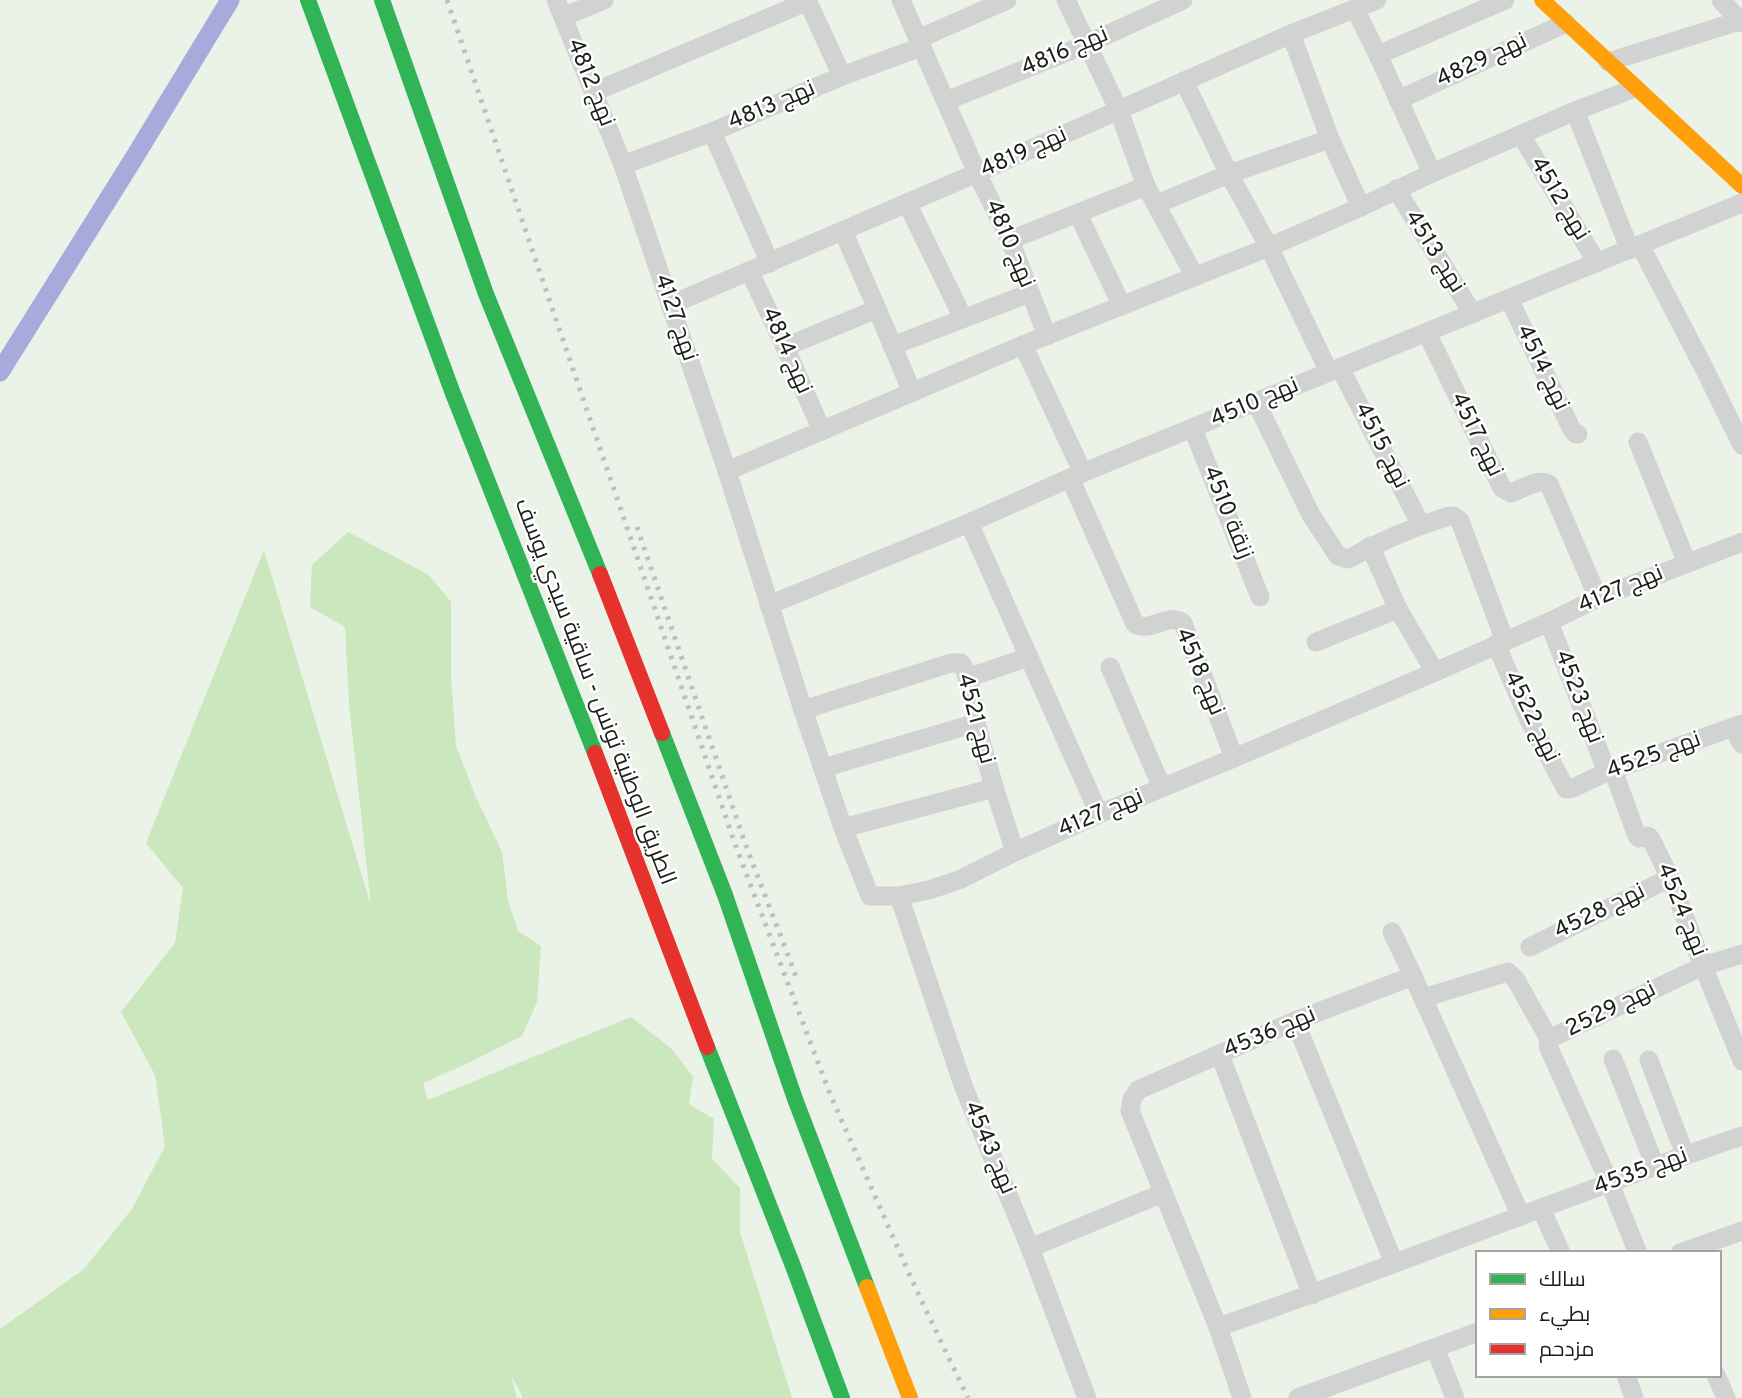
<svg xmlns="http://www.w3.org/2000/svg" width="1742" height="1398" viewBox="0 0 1742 1398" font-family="Overpass,Cairo,sans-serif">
<rect width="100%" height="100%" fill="#ebf2e8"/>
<!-- green -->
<path fill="#cae7be" d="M348,532L429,575L451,602V676L456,746L475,795L502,852L508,900L518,931L541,946L537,1002L522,1036L464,1065L423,1083L428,1100L631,1017L672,1049L693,1077L689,1104L714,1119L712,1159L740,1188V1232L792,1398H522L521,1393L511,1375L517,1398H0V1329L84,1269L132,1209L165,1146L155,1075L121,1012L175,943L183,888L146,843L264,550L371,906L349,704L345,627L310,607L312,565Z"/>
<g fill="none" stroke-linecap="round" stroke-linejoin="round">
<!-- canal -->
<path stroke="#a7abdb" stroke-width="19" d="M0,372L134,158L230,0"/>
<!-- street -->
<g stroke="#d1d2d1" stroke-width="19">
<path d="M556,0L623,165L727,471L803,710L843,828L870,896H899L929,890L959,880L1015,852L1099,814L1234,758L1435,672L1549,622L1598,598L1742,542"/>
<path d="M807,0L842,76"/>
<path d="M901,0L977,173L1010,240L1047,336"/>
<path d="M1066,0L1119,111L1146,186L1195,277"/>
<path d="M1721,0L1742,23"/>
<path d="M1355,9L1378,55L1432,173"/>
<path d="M563,17L604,0"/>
<path d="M1291,34L1330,139L1361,207"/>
<path d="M918,39L1007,0"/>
<path d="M1378,55L1505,0"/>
<path d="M1608,62L1742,20"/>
<path d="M1184,81L1229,174L1269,247L1329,372"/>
<path d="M594,92L808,1"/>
<path d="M1398,100L1566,23"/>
<path d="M946,101L1087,44L1183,0"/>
<path d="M1575,111L1630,250"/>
<path d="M712,132L770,263"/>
<path d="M1521,135L1597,263"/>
<path d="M623,165L712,132L842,76L921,47"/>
<path d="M1396,189L1473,314"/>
<path d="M907,203L963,318"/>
<path d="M1157,204L1229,174L1330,139"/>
<path d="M1078,214L1122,306"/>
<path d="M843,231L877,309"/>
<path d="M1010,240L1146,186"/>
<path d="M1640,245L1704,368L1742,445"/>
<path d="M750,272L785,347L822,431"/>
<path d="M1509,299L1572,430L1576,434H1578"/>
<path d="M670,305L977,173L1291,34L1377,0"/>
<path d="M1427,333L1502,488L1511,493C1522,489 1538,478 1549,484L1598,598"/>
<path d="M1023,345L1083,473"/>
<path d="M892,346L1030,293"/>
<path d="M785,347L877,309L912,392"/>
<path d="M1340,368L1421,525"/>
<path d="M1256,402L1311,515L1338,556L1348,559C1380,541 1414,527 1449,516H1454L1460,521L1505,641"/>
<path d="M1193,429L1260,597"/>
<path d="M1638,442L1687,563"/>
<path d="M727,471L1023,345L1269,247L1361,207L1432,173L1575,111L1635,88"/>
<path d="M1070,478L1135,624C1151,633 1168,612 1183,623L1234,758"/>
<path d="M969,523L1099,814"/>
<path d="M1370,546L1398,609L1435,672"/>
<path d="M769,605L969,523L1070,478L1742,203"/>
<path d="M1549,622L1607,772"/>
<path d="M1316,642L1398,609"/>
<path d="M1496,644L1529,720L1566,789L1573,788L1607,772L1742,724"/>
<path d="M1110,667L1162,788"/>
<path d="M967,678L1029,657"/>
<path d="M803,710L951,663H961C972,679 973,707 977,726C988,769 1001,810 1015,852"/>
<path d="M1733,728L1742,744"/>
<path d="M823,768L976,723"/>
<path d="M1613,770L1637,836L1639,838L1648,836L1651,839L1670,878L1703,966L1742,1061"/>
<path d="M843,828L994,788"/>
<path d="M899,896L964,1088L1030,1248L1087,1398"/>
<path d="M1392,932L1413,976L1521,1216"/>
<path d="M1530,947L1670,878"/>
<path d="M1423,998L1508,972L1516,980L1549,1039"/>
<path d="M1295,1021L1394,1263"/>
<path d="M1220,1055L1312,1295"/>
<path d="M1613,1059L1655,1166"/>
<path d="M1649,1060L1685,1155"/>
<path d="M1541,1208L1561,1253"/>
<path d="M1030,1248L1163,1193"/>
<path d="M1638,1253L1610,1184L1548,1046L1549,1039L1703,966L1742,954"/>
<path d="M1680,1253L1742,1231"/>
<path d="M1218,1327C1394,1267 1566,1195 1742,1136"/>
<path d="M1435,1348L1455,1398"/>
<path d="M1626,1375L1634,1398"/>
<path d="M1716,1375L1726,1398"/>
<path d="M1242,1398L1218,1327L1130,1111L1132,1099L1138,1090L1295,1021L1413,976"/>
<path d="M1298,1398L1478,1332"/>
</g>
<!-- fast -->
<g stroke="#30b455" stroke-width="16">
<path d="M308,0L452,391L595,753"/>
<path d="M382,0L486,294L600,574"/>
<path d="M662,733L725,895L795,1099L867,1287"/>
<path d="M707,1047L793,1266L842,1398"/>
</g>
<!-- slow -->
<g stroke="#ff9f0a" stroke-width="16">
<path d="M1542,0L1742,186"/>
<path d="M867,1287L910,1398"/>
</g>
<!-- jam -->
<g stroke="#e5322d" stroke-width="16">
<path d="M600,574L662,733"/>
<path d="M595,753L707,1047"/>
</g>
<!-- rail -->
<g stroke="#bec0be" stroke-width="5" stroke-dasharray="3.5 7" stroke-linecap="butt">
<path d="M447,0L735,844L830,1094L915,1287L968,1398"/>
<path d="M637,527L745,843L797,979"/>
</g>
</g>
<g text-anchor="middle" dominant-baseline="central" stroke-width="5" stroke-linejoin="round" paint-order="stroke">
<!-- street labels -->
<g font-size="23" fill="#1b1f19" stroke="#fff">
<text transform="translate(1065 52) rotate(-23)">نهج 4816</text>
<text transform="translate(1482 61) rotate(-25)">نهج 4829</text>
<text transform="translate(590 83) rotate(68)">نهج 4812</text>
<text transform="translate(772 106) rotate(-23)">نهج 4813</text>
<text transform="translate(1024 153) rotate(-24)">نهج 4819</text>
<text transform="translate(1559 199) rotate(59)">نهج 4512</text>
<text transform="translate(1009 244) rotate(67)">نهج 4810</text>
<text transform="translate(1434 252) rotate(58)">نهج 4513</text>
<text transform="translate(675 318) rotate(71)">نهج 4127</text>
<text transform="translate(786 351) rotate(66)">نهج 4814</text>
<text transform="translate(1542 368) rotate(64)">نهج 4514</text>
<text transform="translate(1255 403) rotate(-23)">نهج 4510</text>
<text transform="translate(1476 435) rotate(64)">نهج 4517</text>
<text transform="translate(1381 446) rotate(63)">نهج 4515</text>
<text transform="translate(1227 513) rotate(68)">زنقة 4510</text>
<text transform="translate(1621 590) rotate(-23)">نهج 4127</text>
<text transform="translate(1199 672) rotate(67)">نهج 4518</text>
<text transform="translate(594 692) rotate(69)">الطريق الوطنية تونس - ساقية سيدي يوسف</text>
<text transform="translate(1578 697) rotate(69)">نهج 4523</text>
<text transform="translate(1531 717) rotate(64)">نهج 4522</text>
<text transform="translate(975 719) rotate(75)">نهج 4521</text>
<text transform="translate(1654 756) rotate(-20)">نهج 4525</text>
<text transform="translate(1101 814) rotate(-23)">نهج 4127</text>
<text transform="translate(1681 910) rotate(68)">نهج 4524</text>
<text transform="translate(1600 912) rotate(-26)">نهج 4528</text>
<text transform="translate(1611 1010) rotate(-26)">نهج 2529</text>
<text transform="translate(1270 1033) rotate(-23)">نهج 4536</text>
<text transform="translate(989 1148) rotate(67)">نهج 4543</text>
<text transform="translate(1641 1172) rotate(-20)">نهج 4535</text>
</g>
</g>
<!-- legend -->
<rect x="1476" y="1251" width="245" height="126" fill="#ffffff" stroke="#a4a5a3" stroke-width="2"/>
<rect x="1490" y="1274" width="35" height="10" fill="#30b455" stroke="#a4a5a3" stroke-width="2"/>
<text x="1539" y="1286" font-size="21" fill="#1b1f19">سالك</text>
<rect x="1490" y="1309" width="35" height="10" fill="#ff9f0a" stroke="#a4a5a3" stroke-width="2"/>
<text x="1539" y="1321" font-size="21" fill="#1b1f19">بطيء</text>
<rect x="1490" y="1344" width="35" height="10" fill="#e5322d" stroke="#a4a5a3" stroke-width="2"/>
<text x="1539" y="1356" font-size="21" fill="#1b1f19">مزدحم</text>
</svg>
